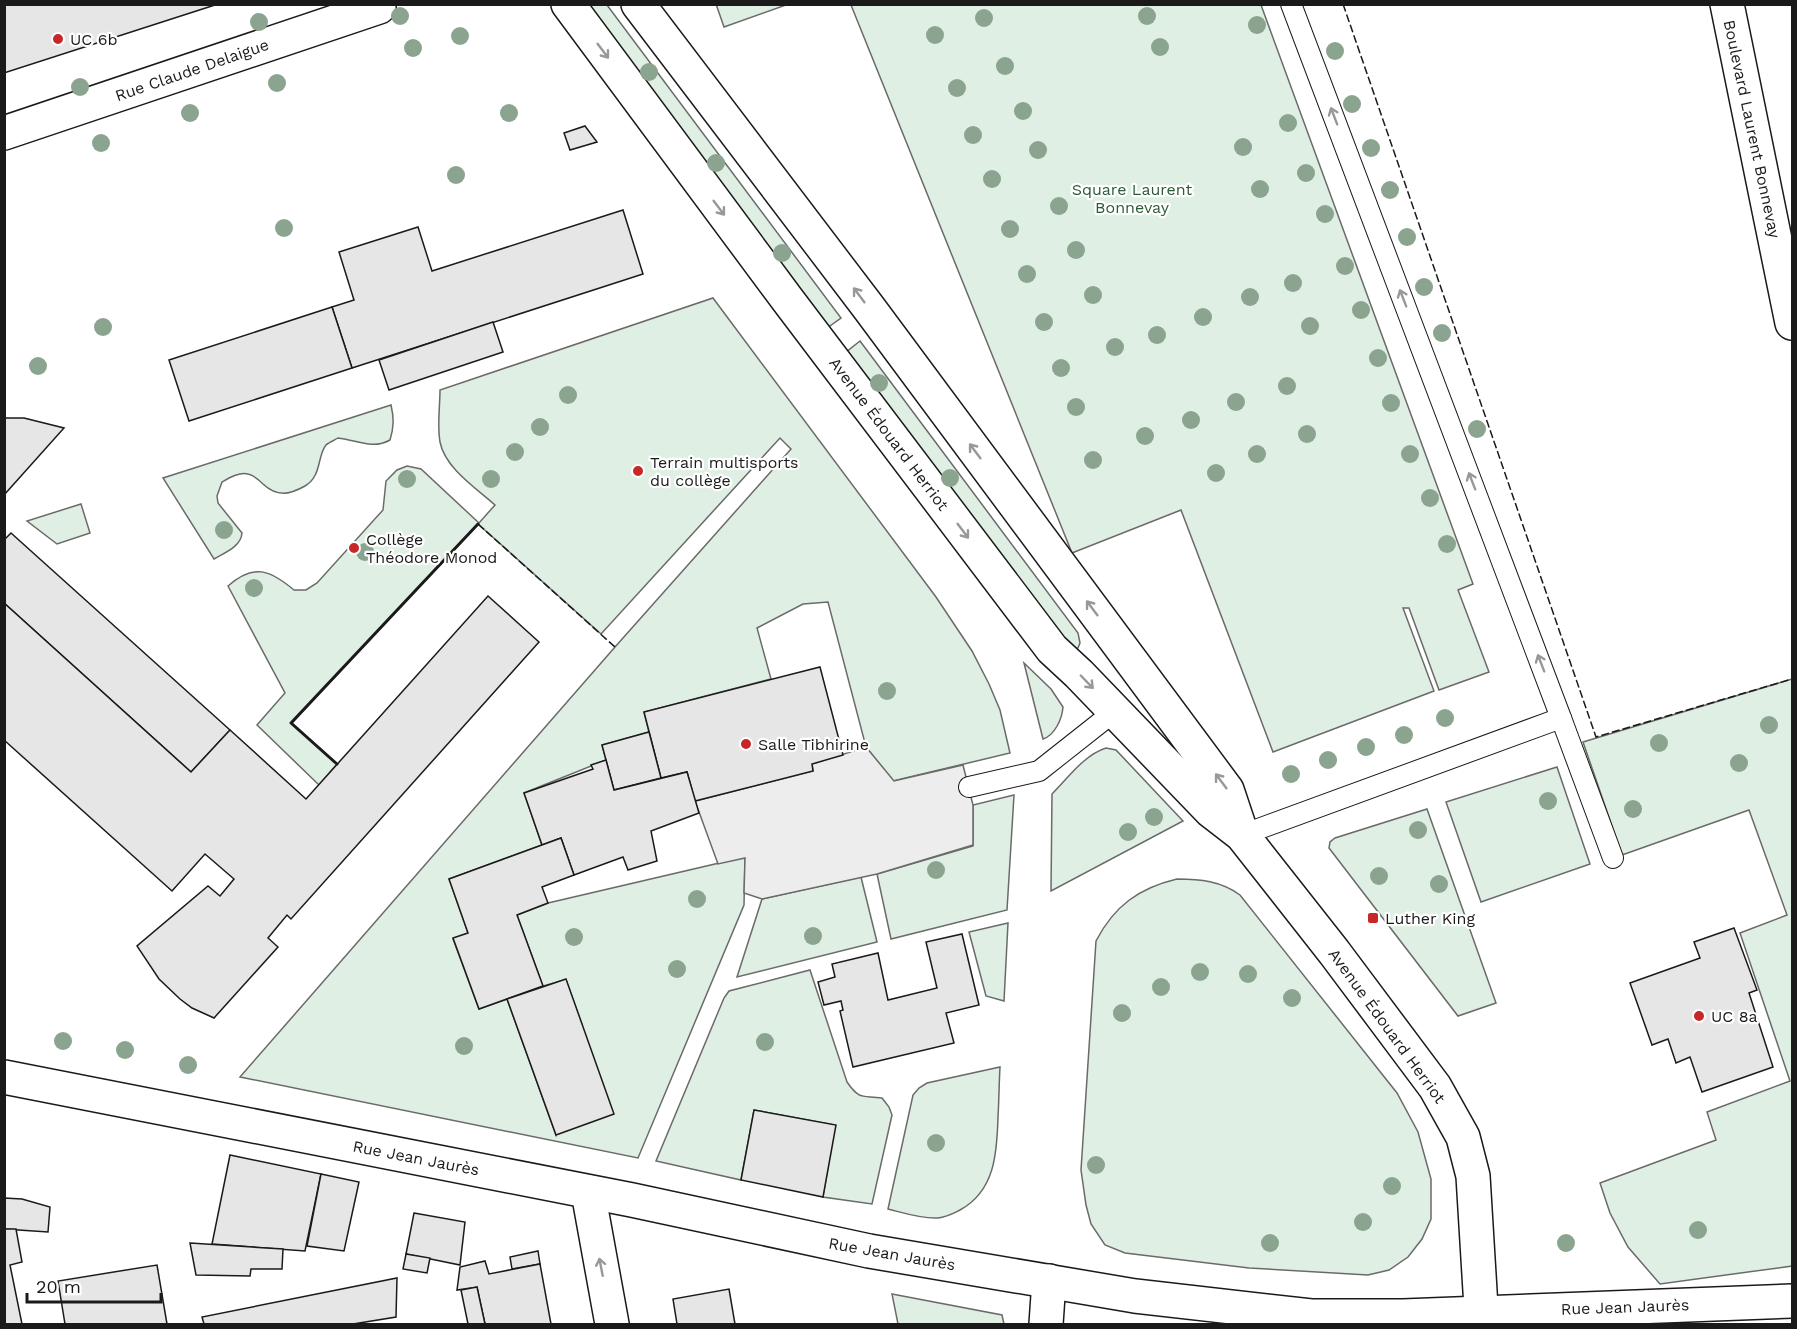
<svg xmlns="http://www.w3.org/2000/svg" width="1797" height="1329" viewBox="0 0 1797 1329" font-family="'Work Sans',sans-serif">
<rect width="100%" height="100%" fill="#fff"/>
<!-- green -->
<g fill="#e0efe3" stroke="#6a6a6a" stroke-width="1.5">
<path d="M716,4H786V5L724,27Z"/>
<path d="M589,5H607L841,318L827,328Z"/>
<path d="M851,5H1261L1473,584L1458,590L1489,672L1439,690L1409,608H1403L1434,691L1273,752L1181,510L1072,553Z"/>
<path d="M713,298L936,597L972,651L989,684L1000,710L1010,753L893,781L866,747L828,602L803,604L757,628L771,679L644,712L649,732L602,745L606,760L524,793L542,845L449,879L468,933L453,939L479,1009L507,999L556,1135L582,1025L566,980L543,986L517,915L548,903L745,857L744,905L638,1158L240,1077L615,647L791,449L780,438L601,634L478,524L292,723L337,764L319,785L257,725L285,693L228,586C254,563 270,570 294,590H306L317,583L383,510L386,481L397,470L407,466L421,469L479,523L495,505C476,488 445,468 440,442C437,425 440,407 440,390Z"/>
<path d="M860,341L1078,633L1080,643L1078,648L1071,651L845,353Z"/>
<path d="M391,405C394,418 394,427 390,440C373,450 356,440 338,438C335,440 328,443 326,445C317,456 322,476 305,486C289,495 277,497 263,484C259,480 254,475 248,474C239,472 229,478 222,482L217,496L218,503L242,533C241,547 224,553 214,559L163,478Z"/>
<path d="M81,504L90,533L57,544L27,521Z"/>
<path d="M1024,663L1051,689L1063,707C1062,719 1055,735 1043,739Z"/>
<path d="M1792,679V1266L1660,1284L1628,1247L1610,1213L1600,1183L1716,1140L1707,1112L1790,1081L1740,933L1787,915L1749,810L1622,855L1583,742Z"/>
<path d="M1106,748L1116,750L1183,821L1051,891L1052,794C1068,778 1084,755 1106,748Z"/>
<path d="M1557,767L1590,864L1481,902L1446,802Z"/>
<path d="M1014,795L1007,910L891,939L877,874L973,846V805Z"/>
<path d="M1427,809L1496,1003L1458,1016L1329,848L1330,842L1335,838Z"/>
<path d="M861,877L877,942L737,977L762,899Z"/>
<path d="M1177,879C1200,879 1221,881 1240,895L1397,1093L1418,1132L1431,1179V1219L1422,1239L1408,1257L1389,1270L1368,1275L1249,1268L1125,1253L1105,1245L1091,1224L1086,1205L1081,1170L1096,941C1114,906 1139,888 1177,879Z"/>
<path d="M1008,923L1004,1001L986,996L969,932Z"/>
<path d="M810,970L847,1082C860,1101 863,1095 882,1098L889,1107L892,1115L872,1204L823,1197L835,1125L754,1110L741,1180L656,1161L724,998L729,991Z"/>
<path d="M1000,1067C999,1084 999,1101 998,1117C997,1153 995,1191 960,1210C952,1214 947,1217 938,1218C922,1219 904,1213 888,1209L913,1095L919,1088L927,1083Z"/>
<path d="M892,1294L1002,1315L1004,1324H898Z"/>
</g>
<!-- parking -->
<path fill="#ededed" stroke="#6a6a6a" stroke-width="1.5" d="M866,747L894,781L963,765L973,805V845L877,874L762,899L744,893L745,858L718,864L695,801L813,771L812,764Z"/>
<!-- building -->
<g fill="#e6e6e6" stroke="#1a1a1a" stroke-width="1.5">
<path d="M4,4H218L4,73Z"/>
<path d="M585,126L597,142L570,150L564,133Z"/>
<path d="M623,210L643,274L352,368L332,307L354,300L339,252L418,227L432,271Z"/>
<path d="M332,307L352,368L189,421L169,360Z"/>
<path d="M493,322L503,352L389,390L379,360Z"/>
<path d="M4,418H24L64,428L4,495Z"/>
<path d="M11,533L230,730L191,772L4,603V540Z"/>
<path d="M488,596L539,642L291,919L287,915L268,938L278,947L214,1018L192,1008L180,999L159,979L137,946L208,886L220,896L234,879L205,854L172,891L4,740V603L191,772L230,730L306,799Z"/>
<path d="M820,667L843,755L812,764L813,771L695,801L687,772L661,778L644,712Z"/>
<path d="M649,732L661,778L614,790L602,745Z"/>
<path d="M606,760L614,790L687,772L699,813L651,831L657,861L628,870L623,857L574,875L561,838L542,845L524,793L593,769L591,765Z"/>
<path d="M561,838L574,875L542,887L548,903L517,915L543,986L479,1009L453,938L468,933L449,879Z"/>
<path d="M1734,928L1757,990L1749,993L1773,1067L1702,1092L1690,1057L1676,1063L1668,1039L1652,1045L1630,983L1700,958L1694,942Z"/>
<path d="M962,934L979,1005L946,1013L954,1043L853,1067L840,1011L843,1010L841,1001L824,1005L818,982L835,977L832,964L878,953L888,1000L937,988L926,942Z"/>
<path d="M566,979L614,1114L556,1135L507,999Z"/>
<path d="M754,1110L836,1125L823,1197L741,1180Z"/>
<path d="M230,1155L321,1174L305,1251L212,1244Z"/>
<path d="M321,1174L359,1182L344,1251L307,1246Z"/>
<path d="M4,1198L22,1199L50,1207L48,1232L4,1229Z"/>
<path d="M414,1213L465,1222L460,1265L406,1254Z"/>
<path d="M4,1229H16L22,1262L10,1265L22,1324H4Z"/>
<path d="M190,1243L283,1249L282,1269H251L250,1276L196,1275Z"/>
<path d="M538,1251L540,1264L512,1269L510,1257Z"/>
<path d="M406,1254L430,1258L427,1273L403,1269Z"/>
<path d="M485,1261L489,1274L540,1264L551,1324H485L477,1287L457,1290L460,1267Z"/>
<path d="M157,1265L167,1324H65L58,1281Z"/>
<path d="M397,1278L396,1317L353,1324H204L202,1317Z"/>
<path d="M477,1287L485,1324H468L461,1290Z"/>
<path d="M729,1289L735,1324H677L673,1299Z"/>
</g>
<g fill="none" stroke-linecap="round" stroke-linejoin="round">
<defs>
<g id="lane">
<path d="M1291,4L1561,718"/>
<path d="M969,787L1039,771L1115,711"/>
<path d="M1242,835L1561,718L1613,858"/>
</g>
<g id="street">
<path d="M4,133L379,7"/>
<path d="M4,1077L632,1200L869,1251L1135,1296L1311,1316H1403L1792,1301"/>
<path d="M588,1192L612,1324"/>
<path d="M1046,1324L1049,1281"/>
</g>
<g id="secondary">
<path d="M568,4L787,299L1052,649L1079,674L1211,811L1242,835L1334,952L1435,1087L1463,1137L1473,1176L1482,1324"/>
<path d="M638,4L869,308L1227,790L1242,835"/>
</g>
<path id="highway" d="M1727,4L1792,323"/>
</defs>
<!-- lane casing -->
<use href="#lane" stroke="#1a1a1a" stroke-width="22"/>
<!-- street casing -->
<use href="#street" stroke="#1a1a1a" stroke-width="36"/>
<!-- secondary casing -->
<use href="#secondary" stroke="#1a1a1a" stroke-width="36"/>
<!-- highway casing -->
<use href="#highway" stroke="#1a1a1a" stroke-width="36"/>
<!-- lane -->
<use href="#lane" stroke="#fff" stroke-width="20"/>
<!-- street -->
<use href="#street" stroke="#fff" stroke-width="33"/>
<!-- secondary -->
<use href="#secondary" stroke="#fff" stroke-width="33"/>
<!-- highway -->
<use href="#highway" stroke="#fff" stroke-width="33"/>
<!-- fence -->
<g stroke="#1a1a1a" stroke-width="1.5" stroke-dasharray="8 3" stroke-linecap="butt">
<path d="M1343,4L1596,737L1792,679"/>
<path d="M478,524L615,647"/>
</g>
<!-- wall -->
<path stroke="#1a1a1a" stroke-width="3" d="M337,764L291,723L478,524"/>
</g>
<!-- trees -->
<g fill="#8aa48f">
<circle cx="400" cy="16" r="9"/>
<circle cx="1147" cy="16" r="9"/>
<circle cx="984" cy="18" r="9"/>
<circle cx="259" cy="22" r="9"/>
<circle cx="1257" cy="25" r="9"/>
<circle cx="935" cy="35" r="9"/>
<circle cx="460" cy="36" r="9"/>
<circle cx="1160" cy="47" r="9"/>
<circle cx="413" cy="48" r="9"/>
<circle cx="1335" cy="51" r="9"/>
<circle cx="1005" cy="66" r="9"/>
<circle cx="649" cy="72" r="9"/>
<circle cx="277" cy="83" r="9"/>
<circle cx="80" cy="87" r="9"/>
<circle cx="957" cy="88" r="9"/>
<circle cx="1352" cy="104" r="9"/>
<circle cx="1023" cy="111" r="9"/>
<circle cx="190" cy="113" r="9"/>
<circle cx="509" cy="113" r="9"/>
<circle cx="1288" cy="123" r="9"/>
<circle cx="973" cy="135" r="9"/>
<circle cx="101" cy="143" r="9"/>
<circle cx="1243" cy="147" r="9"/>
<circle cx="1371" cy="148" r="9"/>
<circle cx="1038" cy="150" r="9"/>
<circle cx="716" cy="163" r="9"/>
<circle cx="1306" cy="173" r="9"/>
<circle cx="456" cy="175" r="9"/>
<circle cx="992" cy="179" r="9"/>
<circle cx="1260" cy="189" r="9"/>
<circle cx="1390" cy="190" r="9"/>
<circle cx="1059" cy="206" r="9"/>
<circle cx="1325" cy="214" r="9"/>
<circle cx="284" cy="228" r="9"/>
<circle cx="1010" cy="229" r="9"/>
<circle cx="1407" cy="237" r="9"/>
<circle cx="1076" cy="250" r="9"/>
<circle cx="782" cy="253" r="9"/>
<circle cx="1345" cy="266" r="9"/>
<circle cx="1027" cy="274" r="9"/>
<circle cx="1293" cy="283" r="9"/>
<circle cx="1424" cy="287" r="9"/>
<circle cx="1093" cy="295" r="9"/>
<circle cx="1250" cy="297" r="9"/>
<circle cx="1361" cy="310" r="9"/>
<circle cx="1203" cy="317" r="9"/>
<circle cx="1044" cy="322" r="9"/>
<circle cx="1310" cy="326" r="9"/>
<circle cx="103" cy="327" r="9"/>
<circle cx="1442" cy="333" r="9"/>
<circle cx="1157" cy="335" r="9"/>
<circle cx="1115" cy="347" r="9"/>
<circle cx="1378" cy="358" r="9"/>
<circle cx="38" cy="366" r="9"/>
<circle cx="1061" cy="368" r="9"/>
<circle cx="879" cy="383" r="9"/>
<circle cx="1287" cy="386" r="9"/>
<circle cx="568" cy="395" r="9"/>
<circle cx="1236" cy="402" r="9"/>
<circle cx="1391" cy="403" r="9"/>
<circle cx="1076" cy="407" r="9"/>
<circle cx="1191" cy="420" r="9"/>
<circle cx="540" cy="427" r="9"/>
<circle cx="1477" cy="429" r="9"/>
<circle cx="1307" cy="434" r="9"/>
<circle cx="1145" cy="436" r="9"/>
<circle cx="515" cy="452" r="9"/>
<circle cx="1257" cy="454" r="9"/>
<circle cx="1410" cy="454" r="9"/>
<circle cx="1093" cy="460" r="9"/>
<circle cx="1216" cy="473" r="9"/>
<circle cx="950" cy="478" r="9"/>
<circle cx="407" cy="479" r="9"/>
<circle cx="491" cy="479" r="9"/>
<circle cx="1430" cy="498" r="9"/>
<circle cx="224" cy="530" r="9"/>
<circle cx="1447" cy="544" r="9"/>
<circle cx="365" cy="552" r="9"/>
<circle cx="254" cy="588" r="9"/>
<circle cx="887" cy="691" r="9"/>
<circle cx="1445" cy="718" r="9"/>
<circle cx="1769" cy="725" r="9"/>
<circle cx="1404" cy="735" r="9"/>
<circle cx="1659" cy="743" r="9"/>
<circle cx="1366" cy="747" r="9"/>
<circle cx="1328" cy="760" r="9"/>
<circle cx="1739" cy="763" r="9"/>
<circle cx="1291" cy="774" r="9"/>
<circle cx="1548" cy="801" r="9"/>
<circle cx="1633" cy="809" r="9"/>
<circle cx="1154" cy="817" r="9"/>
<circle cx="1418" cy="830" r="9"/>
<circle cx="1128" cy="832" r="9"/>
<circle cx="936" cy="870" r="9"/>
<circle cx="1379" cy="876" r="9"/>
<circle cx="1439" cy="884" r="9"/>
<circle cx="697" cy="899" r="9"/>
<circle cx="813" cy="936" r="9"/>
<circle cx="574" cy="937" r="9"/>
<circle cx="677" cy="969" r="9"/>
<circle cx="1200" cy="972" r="9"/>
<circle cx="1248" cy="974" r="9"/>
<circle cx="1161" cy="987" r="9"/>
<circle cx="1292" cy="998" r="9"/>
<circle cx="1122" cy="1013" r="9"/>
<circle cx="63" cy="1041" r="9"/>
<circle cx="765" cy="1042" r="9"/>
<circle cx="464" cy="1046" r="9"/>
<circle cx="125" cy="1050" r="9"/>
<circle cx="188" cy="1065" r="9"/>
<circle cx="936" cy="1143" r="9"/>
<circle cx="1096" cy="1165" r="9"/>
<circle cx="1392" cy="1186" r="9"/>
<circle cx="1363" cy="1222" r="9"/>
<circle cx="1698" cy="1230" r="9"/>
<circle cx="1270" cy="1243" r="9"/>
<circle cx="1566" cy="1243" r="9"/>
</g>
<!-- one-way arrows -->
<defs><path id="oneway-shaft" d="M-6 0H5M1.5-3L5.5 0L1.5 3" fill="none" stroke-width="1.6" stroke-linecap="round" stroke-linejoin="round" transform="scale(1.5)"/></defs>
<g stroke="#989898">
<use href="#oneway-shaft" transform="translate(603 51) rotate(53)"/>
<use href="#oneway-shaft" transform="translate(1334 116) rotate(-111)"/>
<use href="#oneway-shaft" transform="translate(719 208) rotate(53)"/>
<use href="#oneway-shaft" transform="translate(859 295) rotate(-127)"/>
<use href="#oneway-shaft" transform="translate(1403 298) rotate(-111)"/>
<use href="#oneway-shaft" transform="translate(975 451) rotate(-127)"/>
<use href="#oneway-shaft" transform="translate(1472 481) rotate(-111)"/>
<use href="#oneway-shaft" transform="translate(963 531) rotate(53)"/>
<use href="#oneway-shaft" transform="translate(1092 608) rotate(-127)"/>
<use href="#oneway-shaft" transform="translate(1541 663) rotate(-111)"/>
<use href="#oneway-shaft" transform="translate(1087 682) rotate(46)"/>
<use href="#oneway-shaft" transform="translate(1221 781) rotate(-127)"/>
<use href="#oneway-shaft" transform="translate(601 1267) rotate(-101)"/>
</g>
<!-- markers -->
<g fill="#c62828" stroke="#fff" stroke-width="2">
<circle cx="58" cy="39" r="6"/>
<circle cx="638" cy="471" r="6"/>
<circle cx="354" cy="548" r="6"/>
<circle cx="746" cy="744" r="6"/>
<rect x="1367" y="912" width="12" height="12" rx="3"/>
<circle cx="1699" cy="1016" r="6"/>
</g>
<g text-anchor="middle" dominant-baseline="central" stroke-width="4.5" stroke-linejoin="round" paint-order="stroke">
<!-- poi labels -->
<g font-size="16" fill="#1a1a1a" stroke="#fff" text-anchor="start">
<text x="70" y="39">UC 6b</text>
<text x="650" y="462">Terrain multisports<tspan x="650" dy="18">du collège</tspan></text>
<text x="366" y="539">Collège<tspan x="366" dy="18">Théodore Monod</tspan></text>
<text x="758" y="744">Salle Tibhirine</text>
<text x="1385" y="918">Luther King</text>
<text x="1711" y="1016">UC 8a</text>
</g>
<!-- street labels -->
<g font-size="16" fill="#1a1a1a" stroke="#fff">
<text transform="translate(192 70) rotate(-19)">Rue Claude Delaigue</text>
<text transform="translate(1752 129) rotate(78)">Boulevard Laurent Bonnevay</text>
<text transform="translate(889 434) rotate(53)">Avenue Édouard Herriot</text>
<text transform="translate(1387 1026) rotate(54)">Avenue Édouard Herriot</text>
<text transform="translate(416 1158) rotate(11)">Rue Jean Jaurès</text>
<text transform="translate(892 1254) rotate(10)">Rue Jean Jaurès</text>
<text transform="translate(1625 1307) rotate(-2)">Rue Jean Jaurès</text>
</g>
<!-- park labels -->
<g font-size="16" fill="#2b5a34" stroke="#fff">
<text x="1132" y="189">Square Laurent<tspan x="1132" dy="18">Bonnevay</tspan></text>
</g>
</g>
<!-- border -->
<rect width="1797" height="1329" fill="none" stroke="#1a1a1a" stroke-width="12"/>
<!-- scale -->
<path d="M27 1293v9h134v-9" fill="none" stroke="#1a1a1a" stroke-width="3"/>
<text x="36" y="1293" font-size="18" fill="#1a1a1a" stroke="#ffffff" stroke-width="4.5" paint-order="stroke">20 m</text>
</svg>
